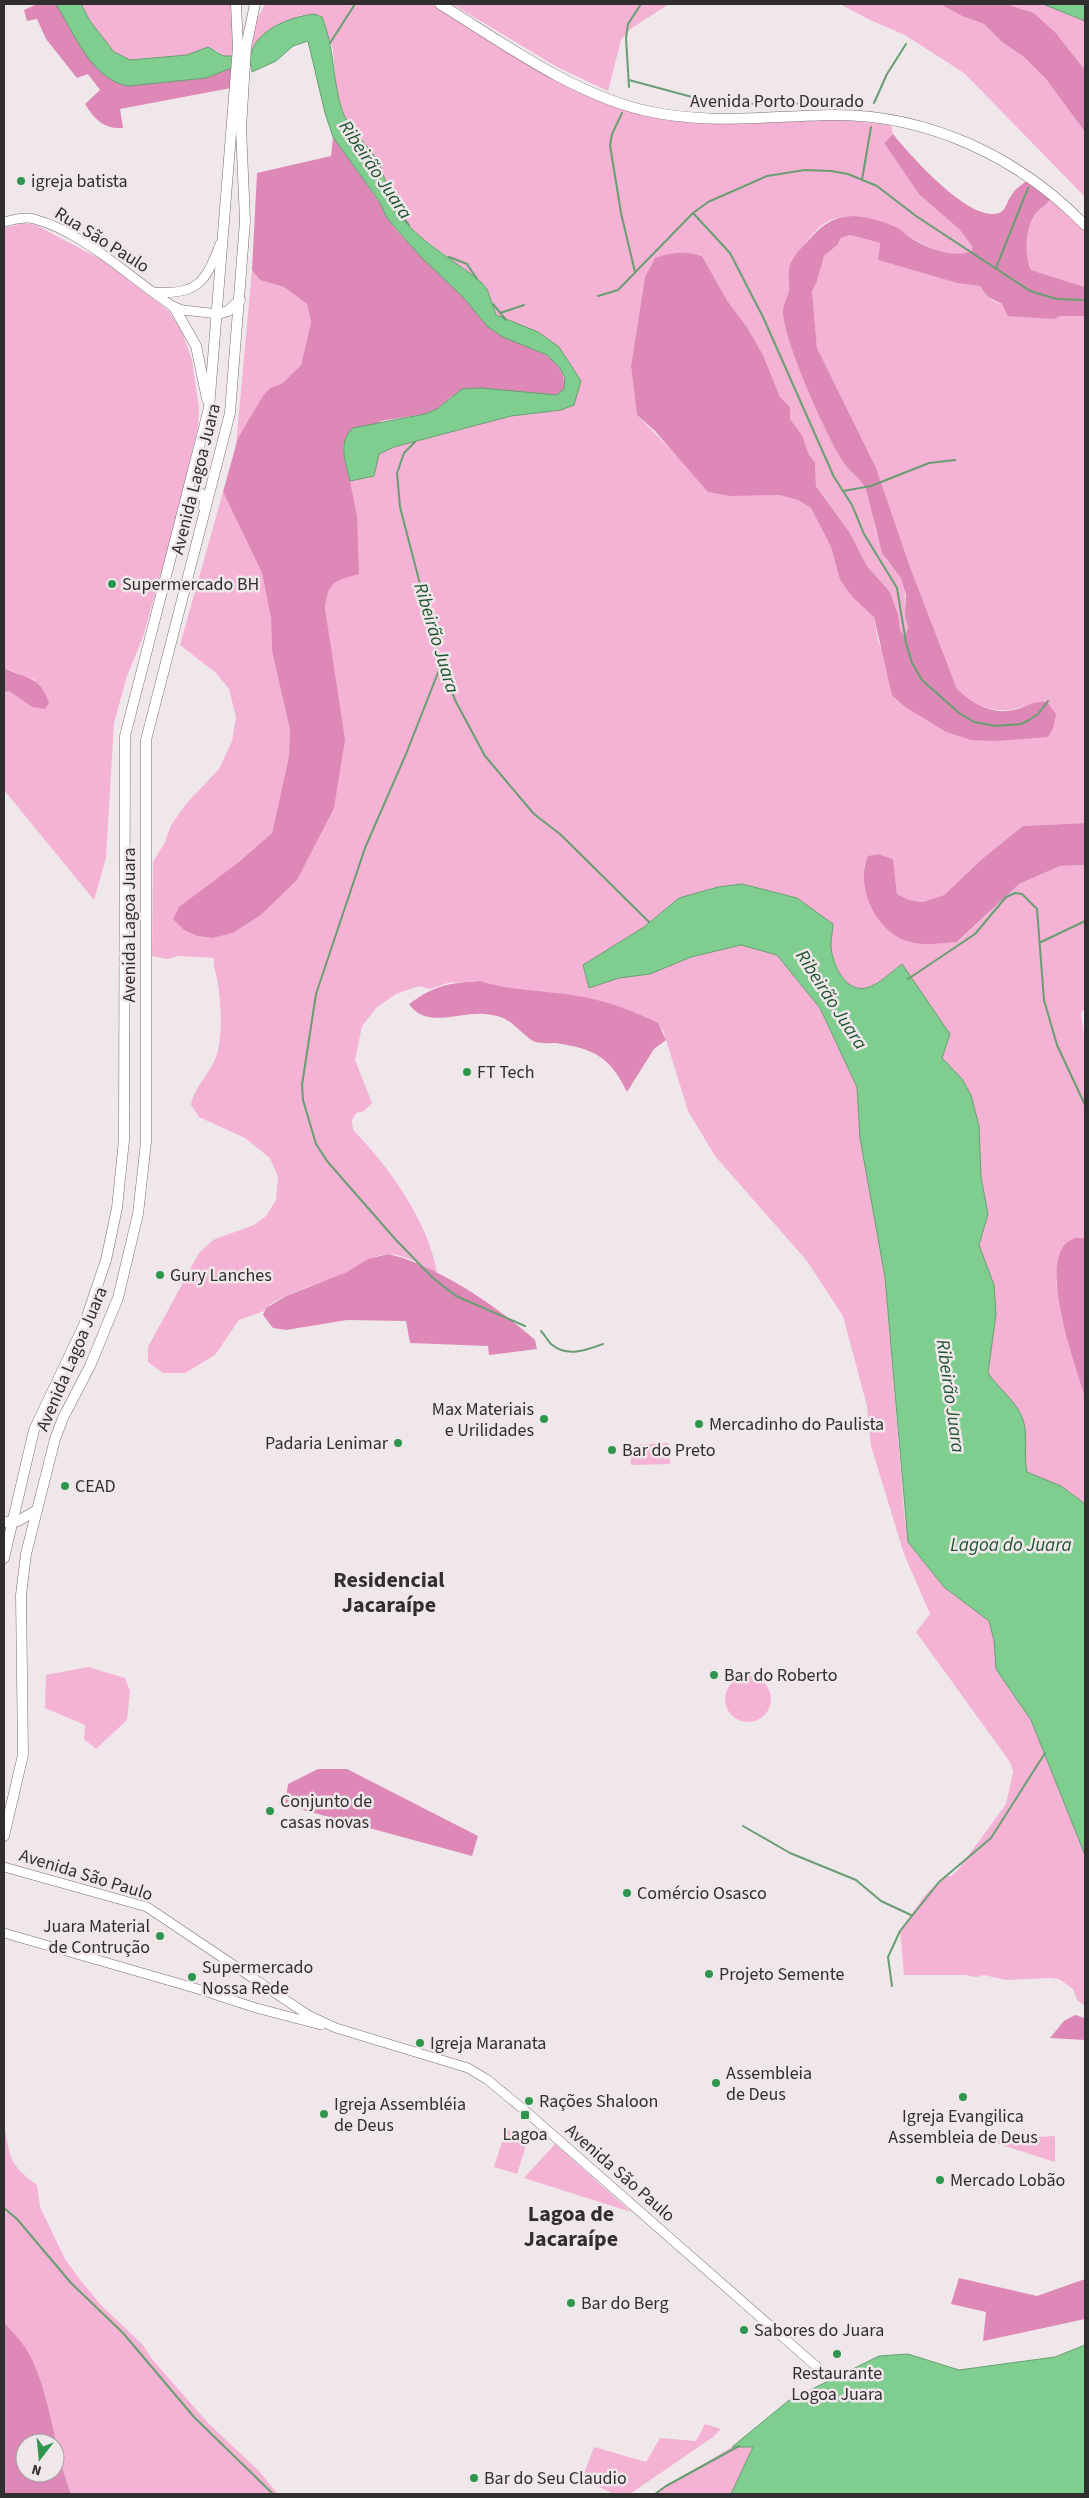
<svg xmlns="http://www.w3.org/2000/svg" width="1089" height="2498" viewBox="0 0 1089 2498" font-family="'Source Sans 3',sans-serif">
<rect width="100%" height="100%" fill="#f0e7eb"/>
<!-- green -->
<g fill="#f4b3d5">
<path d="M81,4H232L233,56H223L216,50L187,55L130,60L114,52L90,21Z"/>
<path d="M265,4H434L552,75L644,113L833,119L891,125L893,134L884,143L919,193L959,229L972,246V251C926,269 888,199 831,220C816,226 803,246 796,259C788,276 792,276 789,291C787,297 784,303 783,309C780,335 828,439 844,463C850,473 861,478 866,488C873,502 872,518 876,532C879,540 881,550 885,557C889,565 898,570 901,578C907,591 904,602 906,615C906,624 910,629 905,637L900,630L898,614L890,592L867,566L850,533L816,485L815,462L809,455L802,435L790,419V407L780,397L763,355L747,327L728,302L702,256C684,251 672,252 655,259L645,277L631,366L637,415L686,465L761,494L779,495L798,500L811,508L831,547L840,580L853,598L874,617L878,641L905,707L946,732L971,740L1024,706C999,716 976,707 957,689L910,567L876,469L817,348L812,291L817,280L824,256L841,238L850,235L880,243L878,260L957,283L980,286C984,289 985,295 989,298C1004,311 1065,316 1085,316V823L1023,826L982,859L944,895L924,902L909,900L897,894L893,859L878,854L869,856L864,866L865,890L959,941L1019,884L1060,866L1085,865V1008L1081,1013L1085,1044V1238H1075L1056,1280L1061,1315L1085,1398V1504L1061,1486L1027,1472C1023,1455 1029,1432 1022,1417C1015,1401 998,1388 988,1373L996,1314L994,1285L979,1245L988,1214L981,1177L979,1126L962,1079L942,1058L913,983L902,965C891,972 879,984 866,988C844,993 832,961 831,944C831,938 833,931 833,924L797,898L742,884L718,887L679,898L644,927L583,965L589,988L619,978L650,974L691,957L741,945L777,955L820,1008L857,1087L860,1138L885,1277L905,1522L925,1562L944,1587L989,1621L994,1640L996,1669L1031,1720L1085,1855V2006L1077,2000L1073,1989L1059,1979L1049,1978L1006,1980L984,1975L976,1977L965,1975H904L900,1930L926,1894L945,1876H951L957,1871L1006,1804L1013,1772L1010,1762L916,1632L930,1614L904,1554L871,1446L867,1406L843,1316L807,1261L715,1156L688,1111L663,1030L647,1018L592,999L501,988L480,981L448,983L430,989L419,986L396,994L377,1007L362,1026L355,1060L372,1103L364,1111L356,1113L352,1120L353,1130C388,1165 430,1224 437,1274C424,1266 404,1254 388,1254C371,1255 360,1266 346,1273C330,1280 270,1297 264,1311L239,1320L215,1355L185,1373H163L148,1362V1347L199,1253L213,1240L254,1225L266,1216L276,1200L278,1177L270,1158L245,1138L199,1117L191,1105C195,1085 211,1073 217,1054C223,1032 221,1006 218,984C217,974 213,968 214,958L178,956L167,959L152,956L153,862L165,842L171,825L186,804L219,769L232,741L236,717L229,689L216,673L180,645L223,492L262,573L271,618L272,651L290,730L289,756L272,833L239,862L184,930L197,936L213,938L233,933L261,915L297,880L333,669L325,608L326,594L331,584L339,579L357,515L350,481L374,476L379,454L394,447L511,416L561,410L504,319L496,314L487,289L481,282L416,233L395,209L378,161L345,118L337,94L333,51L330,40L302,15C280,24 261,30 251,53L253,27Z"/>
<path d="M452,4H669L629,30L621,40L608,91L557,67Z"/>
<path d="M840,4H940L962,16L984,24L1002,42L1024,57L1046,79L1085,132V197L964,73L905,35L868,19Z"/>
<path d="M1006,4H1043L1085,21V70L1055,32L1034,13Z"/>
<path d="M1051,198L1085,230V287L1031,270C1024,256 1025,225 1037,212C1042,207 1047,205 1051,198Z"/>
<path d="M24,223L36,225L102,260L168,310L182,332L192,360L199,409L198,427L173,530L143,637L127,676L114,723L106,858L94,900L4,790V692L9,691L32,707L35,680L4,668V228Z"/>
<path d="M252,270L260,280L284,287L307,304L311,322L301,365L283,383L270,388L238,438L236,445Z"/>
<path d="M669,1443L670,1464L631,1465V1445Z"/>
<path d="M88,1667L125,1678L130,1691L127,1720L96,1749L84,1739L85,1725L45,1708L46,1675Z"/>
<circle cx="748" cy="1699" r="23"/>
<path d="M4,2125C11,2158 7,2163 37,2185L40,2207L65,2259L81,2281L101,2305L143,2345L152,2359L208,2423L259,2471L278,2494H71L64,2476L45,2394L27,2351L4,2322Z"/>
<path d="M506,2129L529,2136L517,2174L494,2167Z"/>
<path d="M1055,2136V2162L986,2140Z"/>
<path d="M555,2144L631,2212L524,2178Z"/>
<path d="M705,2424L721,2429L713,2437L630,2494H614L582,2479L594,2447L646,2462L660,2438L696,2441Z"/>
<path d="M732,2447H753L731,2494H653Z"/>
</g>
<!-- forest -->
<g fill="#de88b7" fill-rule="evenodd">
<path d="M37,4H56C71,28 99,80 128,86L206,78L234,67L231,88L120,109L123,128C104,129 95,120 85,104L100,90L88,74L77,78L46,39L37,19L27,21L24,10Z"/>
<path d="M940,4H1006L1034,13L1055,32L1085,70V132L1046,79L1024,57L1002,42L984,24L962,16Z"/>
<path d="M893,134C909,154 973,227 1001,212C1007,208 1007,201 1011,196C1015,189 1021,185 1028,180L1051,198C1047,205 1042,207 1037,212C1025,225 1024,256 1031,270L1085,287V316H1060L1054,319L1008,316L1002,304L988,297L980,286L957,283L878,260L880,243L850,235L841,238L837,245L824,256L817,281L812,291L817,348L876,468L910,567L957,689C972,703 992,715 1013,710C1025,708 1034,700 1047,702L1056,714L1053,728L1048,737L995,741L971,740L946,732L905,707L892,695L874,617L853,598L840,580L831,547L811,508L798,500L779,495L730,496L708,492L655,431L637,415L631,366L645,277L655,258C673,252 684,251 702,256L728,302L747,327L763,355L780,397L790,407V419L802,435L809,455L815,462L816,486L850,533L867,566L890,592L898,614L900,630L905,637L908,627L905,615L906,595L901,578L882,553L866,489C861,478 850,473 844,463C828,440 780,334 783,309C784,303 787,297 789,291C790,285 788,278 789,272C789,259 800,250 808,241C824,222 839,213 864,217C875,219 886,223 896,227C901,229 904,234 908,236C926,248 952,259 972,251V246L959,229L919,194L884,143Z"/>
<path d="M333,137C348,158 363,178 377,199C382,205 384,213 388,219C409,248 438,269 462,295C478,313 487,332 511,340C535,348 567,360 564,389L557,395L452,396L437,409L425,414L381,421L343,447L357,515L359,574C334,581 328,581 325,608L345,740L334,808L297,880L261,915L233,933L213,938L197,936L184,930L173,919L179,907L239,862L272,833L289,756L290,730L272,651L271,618L262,573L223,492L238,438L263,396L270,388L283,383L301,365L311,322L307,304L284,287L260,280L252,270L257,173L331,156Z"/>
<path d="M4,668C26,679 40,675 49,703L45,709L32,707L9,691L4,692Z"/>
<path d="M1085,823V865L1060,866L1019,884L957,942C942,943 925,946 911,942C877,935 854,886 868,856L878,854L893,859L897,894L909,900L923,902L944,895L982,859L1023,826Z"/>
<path d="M480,981C517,993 555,990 593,999C615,1004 637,1013 658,1023L666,1040L654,1049L627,1092C610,1057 595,1049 556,1043C550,1043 538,1044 533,1041C514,1028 512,1016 484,1014C459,1012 426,1029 409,1004C435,985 448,983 480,981Z"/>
<path d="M1075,1238H1085V1398C1075,1363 1043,1278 1063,1247C1065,1243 1071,1240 1075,1238Z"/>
<path d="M388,1254C437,1265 498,1307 535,1340L537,1349L489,1355L488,1346L410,1343L406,1321L347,1320L286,1330L273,1328L263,1315L266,1308L286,1296L347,1272L368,1259Z"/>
<path d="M318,1769H347L478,1836L472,1856L285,1805L288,1784Z"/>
<path d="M1075,2015L1085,2018V2040L1050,2038L1064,2021Z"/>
<path d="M959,2278L1037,2296L1085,2279V2319L983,2341L986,2312L951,2304Z"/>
<path d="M4,2322C11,2331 22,2341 28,2352C52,2396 53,2448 71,2494H4ZM25,2443H55V2473H25Z"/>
</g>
<!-- water -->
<g fill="#7fce8f" stroke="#689e72">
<path d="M56,4H81L90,21L114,52L130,60L187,55L208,47L223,56H233L234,67L206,78L128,86C91,79 74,33 56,4Z"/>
<path d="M1043,4H1085V21Z"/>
<path d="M314,14L322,17C335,49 332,79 342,110C348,129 367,143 377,160C386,175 387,195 396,210C416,240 453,259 481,282L487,289L496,315L538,332L559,347L581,381L574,405L561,410L511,416L394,447L379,454L374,476L350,481C346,463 337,442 353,428L425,414L437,409L462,389L481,388L557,395L564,389L565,378L560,368L547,355L503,337L488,327L463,297L421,257L387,218L379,201L333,137L325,113L308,41L293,46L276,61L252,72C252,65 249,64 250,58C254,30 290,17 314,14Z"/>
<path d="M742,884L797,898L833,924C833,931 831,938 831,944C831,961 844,993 866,988C879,985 891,972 902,964L950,1034L942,1058L962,1079L971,1095L979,1126L981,1177L988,1214L979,1245L994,1285L996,1314L988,1373C998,1388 1015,1400 1022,1417C1029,1433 1023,1454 1027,1472L1061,1486L1085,1504V1855L1031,1720L996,1669L994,1640L989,1621L944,1587L908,1542L885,1277L860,1138L857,1087L820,1008L777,955L741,945L691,957L650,974L619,978L589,988L583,965L644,927L679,898L718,887Z"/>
<path d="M1085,2345V2494H731L753,2447H732L788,2401L879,2356L908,2354L959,2370L1055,2357Z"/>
</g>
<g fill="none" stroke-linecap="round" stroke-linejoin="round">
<!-- stream -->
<g stroke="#689e72" stroke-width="2">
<path d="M330,43L355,4"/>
<path d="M629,80L718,104L855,103"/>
<path d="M629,87L626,38L628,24L641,4"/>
<path d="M874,103L887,74L906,44"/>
<path d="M622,113L612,134L610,145L621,213L635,272"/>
<path d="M862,180L871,127"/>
<path d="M394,205L409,225"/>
<path d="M693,213L730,253L763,317L834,477L852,505L864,534L897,588L906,643L912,663L922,680L959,713L974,722L996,726L1021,724L1029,720L1038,714L1048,701"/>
<path d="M449,257L467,264L477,279"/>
<path d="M996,268L1028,188"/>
<path d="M598,296L618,290L693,213L708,202L767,176L805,170L831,171L848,174L877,186L916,216L1030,291L1057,299L1085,300"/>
<path d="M493,304L506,320"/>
<path d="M500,313L524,305"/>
<path d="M415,442L404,453L397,473L400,507L441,665L456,702L485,756L534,814L560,834L649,922"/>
<path d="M843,491L871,486L929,463L955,460"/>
<path d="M441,665L406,754L365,848L316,994L302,1085L303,1100L316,1144L327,1161L396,1240L433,1278L456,1296L525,1326"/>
<path d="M1041,942L1085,921"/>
<path d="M908,979L975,934L1006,897L1015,893L1022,894L1037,909L1044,1000L1057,1045L1085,1105"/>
<path d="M541,1331C545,1335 547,1340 551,1344C567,1358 587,1350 603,1344"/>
<path d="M743,1826L790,1853L856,1880L881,1901L911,1915"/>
<path d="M892,1986L888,1957L900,1931L939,1882L991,1838L1045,1753"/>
<path d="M4,2208L17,2219L71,2283L123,2333L194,2417L273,2494"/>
<path d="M655,2494L666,2486L739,2446"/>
</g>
<defs>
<g id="tertiary">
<path d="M4,222C12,220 25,216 34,219C84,232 131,279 174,307L183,310L218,314"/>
<path d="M153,292C197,296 206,282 220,244"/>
<path d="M4,1867L147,1907L308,2015L336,2028L468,2068L488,2080L530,2115L817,2367"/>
<path d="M4,1933L198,1989L253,2007L321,2025"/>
</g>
<g id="secondary">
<path d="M440,4C505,44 572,94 647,111C709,125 770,116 832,115C928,114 1019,157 1085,225"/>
<path d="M174,307L196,346L207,399"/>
<path d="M218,314L228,311L240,300"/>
<path d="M186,498L192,492L200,493L205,499L204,508"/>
<path d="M4,1522L18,1521L37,1510"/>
<path d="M4,1558L34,1430L84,1325L106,1260L117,1208L124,1140L125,736L209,408L238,47L236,4"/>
<path d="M4,1836L23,1755L21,1595L26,1554L55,1439L63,1418L90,1366L118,1298L138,1214L146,1142V740L230,413L245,221L241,128L246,47L255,4"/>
</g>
</defs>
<!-- tertiary casing -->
<use href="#tertiary" stroke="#766e72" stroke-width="10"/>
<!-- secondary casing -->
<use href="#secondary" stroke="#766e72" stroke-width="11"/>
<!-- tertiary -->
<use href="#tertiary" stroke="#fff" stroke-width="9"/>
<!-- secondary -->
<use href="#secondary" stroke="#fff" stroke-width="10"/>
</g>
<!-- markers -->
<g fill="#2f974d" stroke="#f0e7eb" stroke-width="2">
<circle cx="21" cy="181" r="5"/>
<circle cx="112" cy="584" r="5"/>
<circle cx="467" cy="1072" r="5"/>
<circle cx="160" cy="1275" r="5"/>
<circle cx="544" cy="1419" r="5"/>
<circle cx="699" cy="1424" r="5"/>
<circle cx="398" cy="1443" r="5"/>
<circle cx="612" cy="1450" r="5"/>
<circle cx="65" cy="1486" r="5"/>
<circle cx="714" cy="1675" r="5"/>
<circle cx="270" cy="1811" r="5"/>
<circle cx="627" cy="1893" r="5"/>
<circle cx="160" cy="1936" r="5"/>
<circle cx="709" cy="1974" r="5"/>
<circle cx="192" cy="1977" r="5"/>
<circle cx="420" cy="2043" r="5"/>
<circle cx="716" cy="2083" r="5"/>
<circle cx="963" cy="2097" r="5"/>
<circle cx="529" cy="2101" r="5"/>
<circle cx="324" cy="2114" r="5"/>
<rect x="520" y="2110" width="10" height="10" rx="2.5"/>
<circle cx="940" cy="2180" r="5"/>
<circle cx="571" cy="2303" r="5"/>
<circle cx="744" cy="2330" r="5"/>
<circle cx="837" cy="2354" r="5"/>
<circle cx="474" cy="2478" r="5"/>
</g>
<g text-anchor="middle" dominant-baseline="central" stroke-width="5" stroke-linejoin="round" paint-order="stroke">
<!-- street labels -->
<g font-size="18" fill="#312e2f" stroke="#f0e7eb">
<text x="777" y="101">Avenida Porto Dourado</text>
<text transform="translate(102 240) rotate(32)">Rua São Paulo</text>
<text transform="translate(196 479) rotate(-76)">Avenida Lagoa Juara</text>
<text transform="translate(129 925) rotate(-90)">Avenida Lagoa Juara</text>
<text transform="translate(72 1359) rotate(-67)">Avenida Lagoa Juara</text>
<text transform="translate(86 1875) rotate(17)">Avenida São Paulo</text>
<text transform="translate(620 2173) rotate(41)">Avenida São Paulo</text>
</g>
<!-- poi labels -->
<g font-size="18" fill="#312e2f" stroke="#f0e7eb" text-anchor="start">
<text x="31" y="181">igreja batista</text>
<text x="122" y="584">Supermercado BH</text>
<text x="477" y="1072">FT Tech</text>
<text x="170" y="1275">Gury Lanches</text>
<text x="534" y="1409" text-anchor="end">Max Materiais<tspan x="534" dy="21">e Urilidades</tspan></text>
<text x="709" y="1424">Mercadinho do Paulista</text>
<text x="388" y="1443" text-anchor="end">Padaria Lenimar</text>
<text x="622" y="1450">Bar do Preto</text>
<text x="75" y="1486">CEAD</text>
<text x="724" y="1675">Bar do Roberto</text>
<text x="280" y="1801">Conjunto de<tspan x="280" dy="21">casas novas</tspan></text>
<text x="637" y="1893">Comércio Osasco</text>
<text x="150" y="1926" text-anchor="end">Juara Material<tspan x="150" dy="21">de Contrução</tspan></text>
<text x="202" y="1967">Supermercado<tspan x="202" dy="21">Nossa Rede</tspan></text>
<text x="719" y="1974">Projeto Semente</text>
<text x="430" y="2043">Igreja Maranata</text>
<text x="726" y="2073">Assembleia<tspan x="726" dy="21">de Deus</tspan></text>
<text x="539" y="2101">Rações Shaloon</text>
<text x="334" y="2104">Igreja Assembléia<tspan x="334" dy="21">de Deus</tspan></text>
<text x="963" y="2116" text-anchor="middle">Igreja Evangilica<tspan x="963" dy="21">Assembleia de Deus</tspan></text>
<text x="525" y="2134" text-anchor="middle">Lagoa</text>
<text x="950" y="2180">Mercado Lobão</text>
<text x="581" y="2303">Bar do Berg</text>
<text x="754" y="2330">Sabores do Juara</text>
<text x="837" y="2373" text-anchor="middle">Restaurante<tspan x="837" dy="21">Logoa Juara</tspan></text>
<text x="484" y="2478">Bar do Seu Claudio</text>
</g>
<!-- water labels -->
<g font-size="19" font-style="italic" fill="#1d552c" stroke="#f0e7eb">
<text transform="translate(375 170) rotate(56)">Ribeirão Juara</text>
<text transform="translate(436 638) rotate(73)">Ribeirão Juara</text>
<text transform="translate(831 1000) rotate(57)">Ribeirão Juara</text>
<text transform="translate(950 1396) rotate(82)">Ribeirão Juara</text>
<text x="1011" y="1545">Lagoa do Juara</text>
</g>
<!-- district labels -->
<g font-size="22" font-weight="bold" fill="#312e2f" stroke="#f0e7eb">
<text x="389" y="1580">Residencial<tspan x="389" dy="25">Jacaraípe</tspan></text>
<text x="571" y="2214">Lagoa de<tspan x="571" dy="25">Jacaraípe</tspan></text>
</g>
</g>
<!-- border -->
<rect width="1089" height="2498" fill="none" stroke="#312e2f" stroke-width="10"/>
<!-- north arrow -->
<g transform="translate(40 2458) rotate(196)"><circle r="24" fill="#f0e7eb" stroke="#a49da0"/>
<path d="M0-4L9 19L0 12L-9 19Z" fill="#2f974d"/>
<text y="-8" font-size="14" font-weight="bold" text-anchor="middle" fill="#312e2f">N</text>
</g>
</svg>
